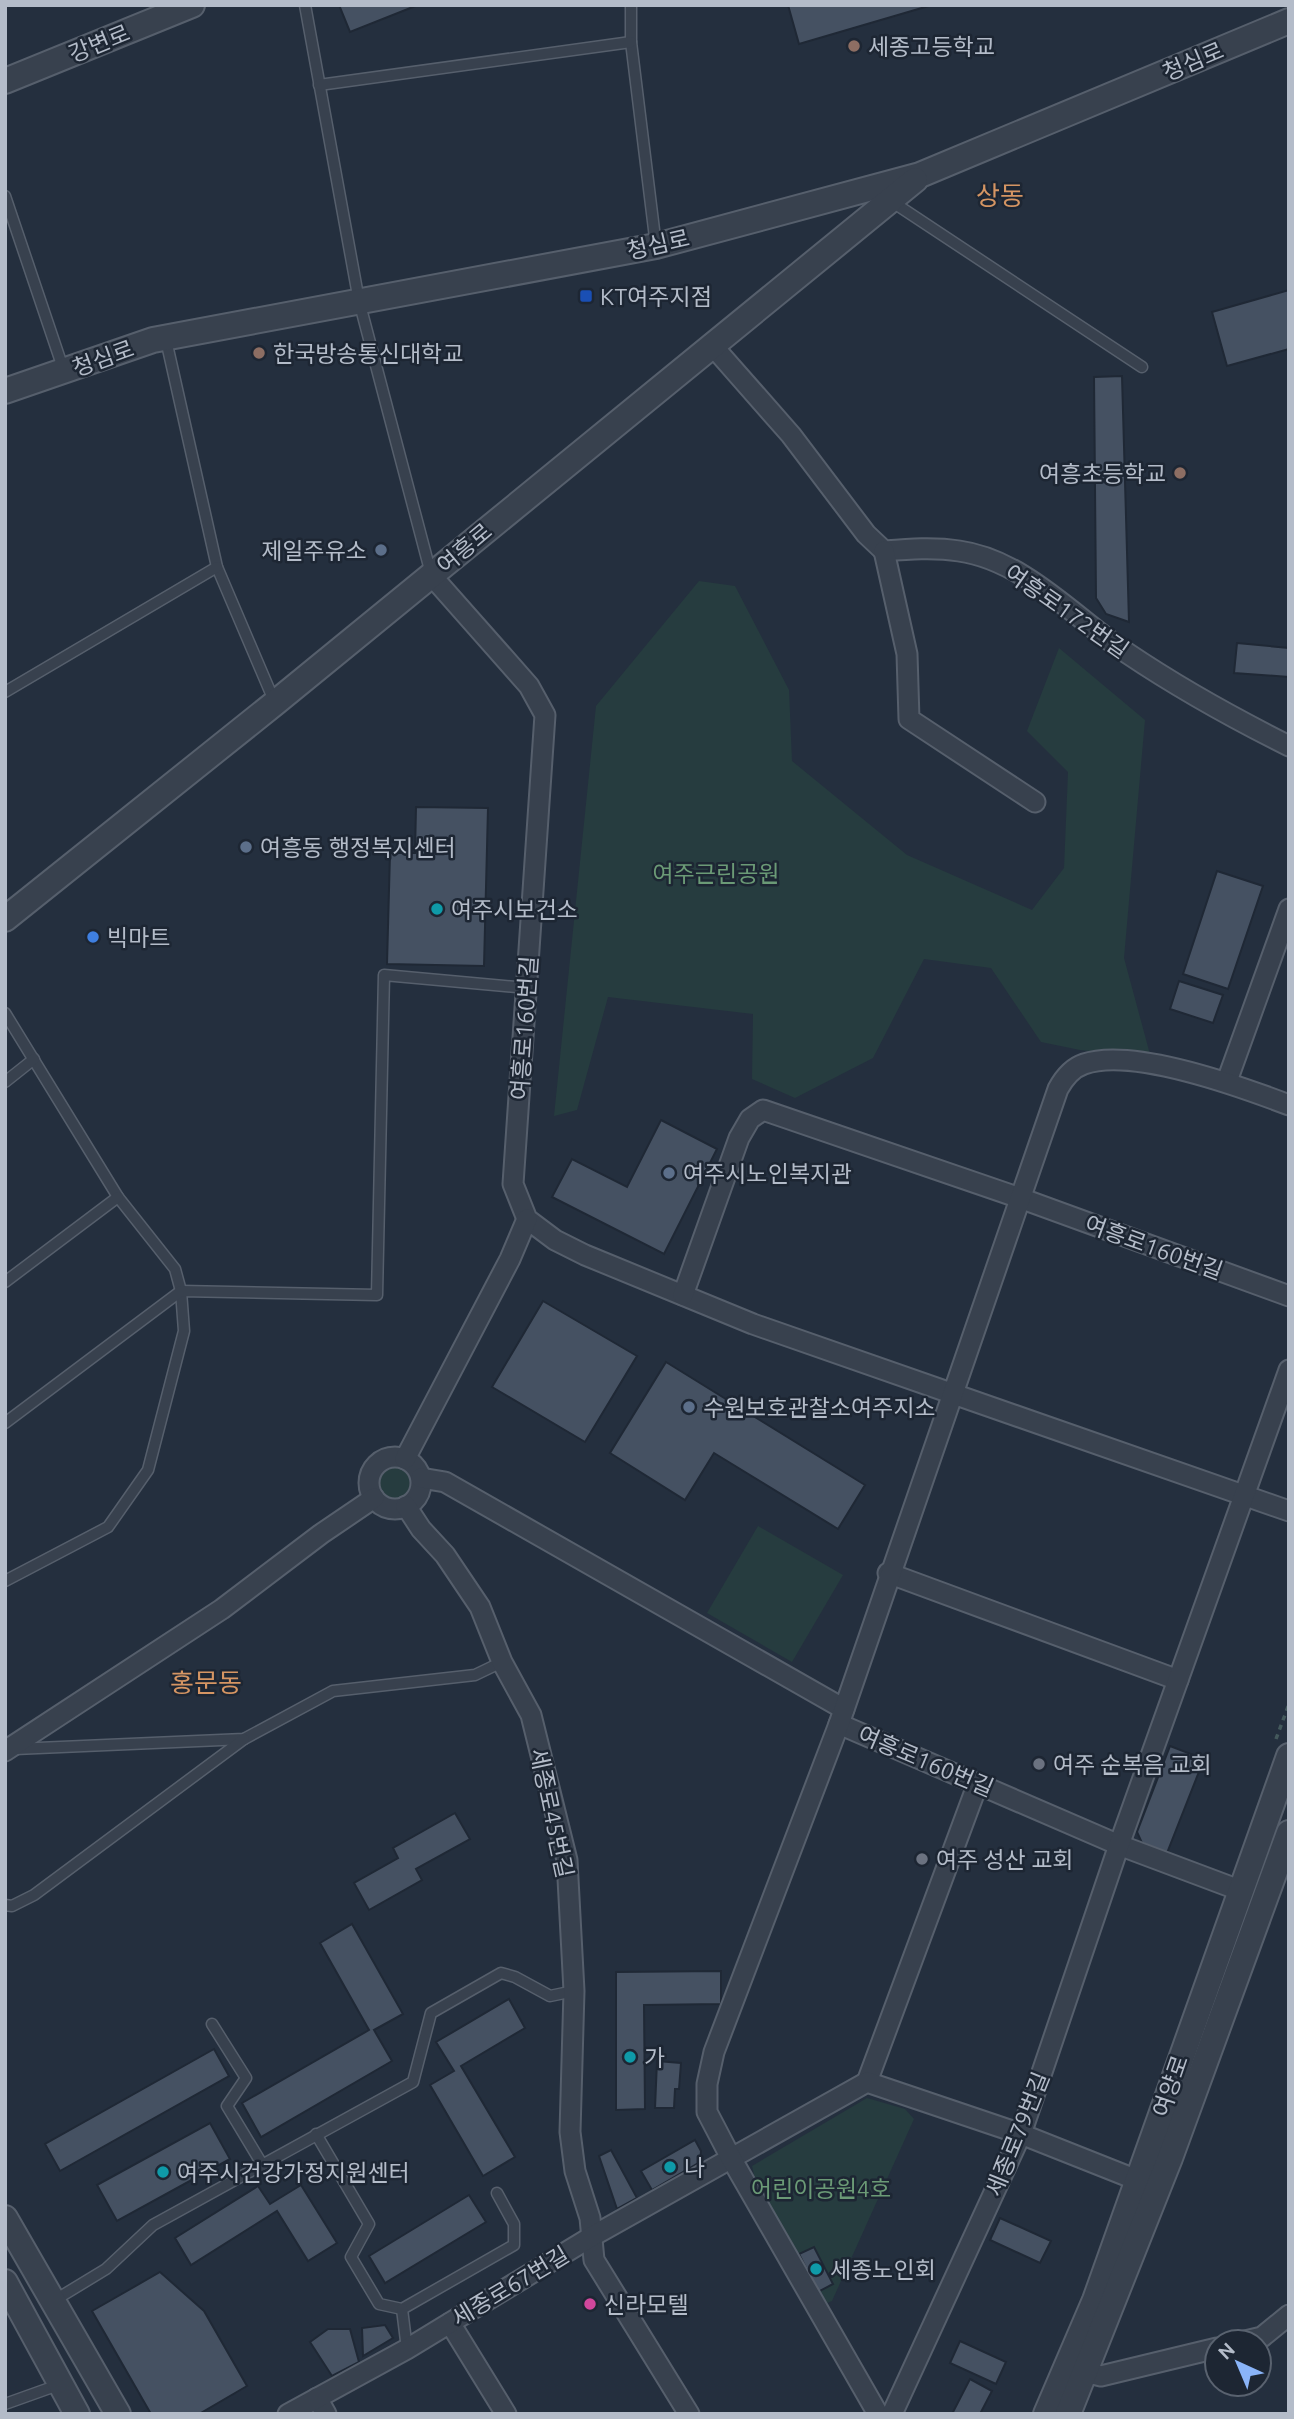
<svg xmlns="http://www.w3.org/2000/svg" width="1294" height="2419" viewBox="0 0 1294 2419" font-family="Ubuntu,'Noto Sans KR',sans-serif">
<rect width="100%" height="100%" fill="#242f3e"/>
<!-- green -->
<g fill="#263c3f">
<path d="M699,581L735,586L789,690L792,761L907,855L1032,910L1064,868L1068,772L1027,731L1059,648L1145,720L1124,958L1151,1058L1080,1050L1041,1042L991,968L924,959L873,1058L795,1098L752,1079L753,1014L608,997L577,1110L554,1116L596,706Z"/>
<circle cx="395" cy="1483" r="17"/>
<path d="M758,1526L843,1575L792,1662L707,1613Z"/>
<path d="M867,2098L905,2109L914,2119L832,2301L827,2303L757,2187L752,2166Z"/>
</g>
<!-- building -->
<g fill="#455162" stroke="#1f2835" stroke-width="2">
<path d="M339,5H418L350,32Z"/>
<path d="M788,5H932L799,44Z"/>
<path d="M1289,290V349L1227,366L1212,312Z"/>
<path d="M1122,376L1129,622L1106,614L1096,598L1094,377Z"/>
<path d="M1237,643L1289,648V677L1234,673Z"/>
<path d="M416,807L488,808L484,966L387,964L390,853H415Z"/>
<path d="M1217,871L1263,886L1228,989L1183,974Z"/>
<path d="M1179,981L1223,995L1213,1023L1170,1009Z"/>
<path d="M661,1120L717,1149L664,1254L552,1197L572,1159L627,1187Z"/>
<path d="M543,1301L637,1356L585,1442L492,1387Z"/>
<path d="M666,1362L865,1485L838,1529L714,1453L685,1500L610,1453Z"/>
<path d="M1170,1746L1204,1759L1167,1853L1142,1843L1137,1832Z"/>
<path d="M455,1813L470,1839L416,1869L422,1880L369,1910L354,1883L398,1858L393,1848Z"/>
<path d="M352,1924L403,2014L374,2030L392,2061L261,2137L242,2103L369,2030L320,1943Z"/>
<path d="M721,1971V2004L644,2005L645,2109L616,2110V1972Z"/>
<path d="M509,1999L525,2028L461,2066L515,2157L483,2176L430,2085L454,2071L436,2042Z"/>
<path d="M214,2049L229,2076L60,2171L45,2144Z"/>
<path d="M657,2061L681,2063L679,2089H675L674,2108H655Z"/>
<path d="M210,2123L230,2159L117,2221L97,2185Z"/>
<path d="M695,2140L701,2151L700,2162L652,2190L641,2171Z"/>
<path d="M611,2150L637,2198L617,2209L599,2156Z"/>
<path d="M301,2185L337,2243L308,2261L277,2211L191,2265L175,2238L258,2186L270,2204Z"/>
<path d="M469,2195L486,2222L385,2283L369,2256Z"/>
<path d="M1000,2218L1051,2241L1040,2263L990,2240Z"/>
<path d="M814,2247L833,2284L818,2292L799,2254Z"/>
<path d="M160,2272L204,2311L247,2386L199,2414H151L92,2311Z"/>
<path d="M385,2325L393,2338L363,2356L362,2328Z"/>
<path d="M328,2329H350L359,2362L332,2376L310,2342Z"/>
<path d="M960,2341L1006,2362L996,2384L950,2363Z"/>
<path d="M970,2379L992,2391L980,2414H952Z"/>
</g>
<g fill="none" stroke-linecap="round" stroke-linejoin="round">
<defs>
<g id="service">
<path d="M305,5L359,301L431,574"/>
<path d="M631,5V42L656,246"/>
<path d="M319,85L631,42"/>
<path d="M5,196L64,371"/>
<path d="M891,201L1142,367"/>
<path d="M166,340L217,567L275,703"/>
<path d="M5,692L217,567"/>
<path d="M5,1013L118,1197L175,1269L181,1291L184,1331L148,1470L108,1527L5,1581"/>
<path d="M5,1082L34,1059"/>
<path d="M5,1282L118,1197"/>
<path d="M5,1423L181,1291L377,1295L384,975L527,988"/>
<path d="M15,1749L244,1739L333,1691L475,1675L502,1662"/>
<path d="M5,1905L12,1906L34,1895L244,1739"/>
<path d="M212,2024L246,2078L227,2106L262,2164"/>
<path d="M316,2134L369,2224L351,2257L379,2304L402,2309L514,2245V2224L497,2193"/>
<path d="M55,2300L106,2269L153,2225L413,2082L431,2013L501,1973L515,1977L550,1996L574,1991"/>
<path d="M402,2309L407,2349"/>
<path d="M5,2404L61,2384"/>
</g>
<g id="minor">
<path d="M711,344L791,435L866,534L884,551C909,549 934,547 959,551C1024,560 1075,618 1127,653C1179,688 1233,718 1289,746"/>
<path d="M884,551L907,654L909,719L1035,802"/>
<path d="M431,575L529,686L545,715L513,1184L527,1219L555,1240L585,1255L753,1324L1289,1511"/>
<path d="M1227,1081L1289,909"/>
<path d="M683,1295L739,1138L750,1119L763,1110L1020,1198L1289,1296"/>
<circle cx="395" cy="1483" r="26"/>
<path d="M405,1459L510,1259L527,1219"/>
<path d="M421,1478L445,1482L844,1709"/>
<path d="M406,1506L421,1529L445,1555L480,1607L502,1662L531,1715L567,1860L574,1991L570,2132L575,2171L590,2218L594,2260L689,2414"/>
<path d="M888,1573L1178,1680"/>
<path d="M839,1724L1119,1845L1239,1890"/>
<path d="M5,1751L222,1609L321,1534L374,1498"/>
<path d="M867,2082L978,1783"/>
<path d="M450,2323L506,2414"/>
<path d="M1241,2342L1262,2337L1289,2315"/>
<path d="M1085,2372L1101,2376L1217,2348"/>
<path d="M317,2398L326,2414"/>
<path d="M288,2414L407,2349L591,2237L867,2082L1021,2134L1137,2180"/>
<path d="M878,2414L731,2158L707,2112V2084L714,2052L839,1724L1058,1089C1064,1078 1072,1068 1084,1064C1132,1047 1242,1087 1289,1105"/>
<path d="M892,2414L1021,2134L1119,1845L1289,1370"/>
</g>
<g id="tertiary">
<path d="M5,81L192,5"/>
<path d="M5,391L153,340L656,246L920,175L1289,21"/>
<path d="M5,919L275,703L915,180"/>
<path d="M5,2218L118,2414"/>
<path d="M5,2282L77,2414"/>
<path d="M1046,2414L1095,2300L1289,1756"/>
<path d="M1068,2414L1170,2158L1289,1833"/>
</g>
</defs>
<!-- service casing -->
<use href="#service" stroke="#565f6c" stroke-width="13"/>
<!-- minor casing -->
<use href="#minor" stroke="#565f6c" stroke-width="23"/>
<!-- tertiary casing -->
<use href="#tertiary" stroke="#565f6c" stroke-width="28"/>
<!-- path -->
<path stroke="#44595c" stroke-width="3.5" stroke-dasharray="5 5" stroke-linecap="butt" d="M1276,1739L1289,1704"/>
<!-- service -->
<use href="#service" stroke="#38414e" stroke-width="10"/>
<!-- minor -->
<use href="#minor" stroke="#38414e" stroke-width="19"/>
<!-- tertiary -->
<use href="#tertiary" stroke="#38414e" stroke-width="24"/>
</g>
<!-- markers -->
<g fill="#8d6e63" stroke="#1d2633" stroke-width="2.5">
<circle cx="854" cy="46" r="7"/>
<circle cx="259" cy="353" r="7"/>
<circle cx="1180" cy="473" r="7"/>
</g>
<rect fill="#1a4fb4" stroke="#1d2633" stroke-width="2.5" x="579" y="289" width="14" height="14" rx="3.5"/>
<g fill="#5c6f8a" stroke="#1d2633" stroke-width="2.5">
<circle cx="381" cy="550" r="7"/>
<circle cx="246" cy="847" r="7"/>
<circle cx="669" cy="1173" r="7"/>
<circle cx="689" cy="1407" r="7"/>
</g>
<g fill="#0f9aa8" stroke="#1d2633" stroke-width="2.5">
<circle cx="437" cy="909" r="7"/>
<circle cx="630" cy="2057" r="7"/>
<circle cx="670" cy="2167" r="7"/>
<circle cx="163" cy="2172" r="7"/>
<circle cx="816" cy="2269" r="7"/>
</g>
<circle fill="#3f7fe0" stroke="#1d2633" stroke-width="2.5" cx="93" cy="937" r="7"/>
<g fill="#6b7280" stroke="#1d2633" stroke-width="2.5">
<circle cx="1039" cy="1764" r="7"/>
<circle cx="922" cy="1859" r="7"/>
</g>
<circle fill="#d1479c" stroke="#1d2633" stroke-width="2.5" cx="590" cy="2304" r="7"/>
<g text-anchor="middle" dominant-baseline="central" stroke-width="5" stroke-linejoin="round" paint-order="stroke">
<!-- street labels -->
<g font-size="23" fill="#b4bcc9" stroke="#1d2633">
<text transform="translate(99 43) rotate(-22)">강변로</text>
<text transform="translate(1193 61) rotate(-23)">청심로</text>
<text transform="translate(658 244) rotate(-13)">청심로</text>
<text transform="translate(103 358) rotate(-20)">청심로</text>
<text transform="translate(464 548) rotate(-40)">여흥로</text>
<text transform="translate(1067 611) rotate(35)">여흥로172번길</text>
<text transform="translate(524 1028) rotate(-86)">여흥로160번길</text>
<text transform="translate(1154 1247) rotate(20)">여흥로160번길</text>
<text transform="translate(926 1761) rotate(23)">여흥로160번길</text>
<text transform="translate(552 1813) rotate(78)">세종로45번길</text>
<text transform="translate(1170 2086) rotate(-71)">여양로</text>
<text transform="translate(1017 2134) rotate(-68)">세종로79번길</text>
<text transform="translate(510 2286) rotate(-31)">세종로67번길</text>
</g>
<!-- poi labels -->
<g font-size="23" fill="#b4bcc9" stroke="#1d2633" text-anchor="start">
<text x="868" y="46">세종고등학교</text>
<text x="600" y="296">KT여주지점</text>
<text x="273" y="353">한국방송통신대학교</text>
<text x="1166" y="473" text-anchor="end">여흥초등학교</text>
<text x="367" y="550" text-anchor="end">제일주유소</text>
<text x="260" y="847">여흥동 행정복지센터</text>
<text x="451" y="909">여주시보건소</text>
<text x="107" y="937">빅마트</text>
<text x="683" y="1173">여주시노인복지관</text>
<text x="703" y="1407">수원보호관찰소여주지소</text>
<text x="1053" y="1764">여주 순복음 교회</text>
<text x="936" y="1859">여주 성산 교회</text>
<text x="644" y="2057">가</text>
<text x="684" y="2167">나</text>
<text x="177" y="2172">여주시건강가정지원센터</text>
<text x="830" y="2269">세종노인회</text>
<text x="604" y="2304">신라모텔</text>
</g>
<!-- park labels -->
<g font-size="23" fill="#6b9a76" stroke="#1d2633">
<text x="716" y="873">여주근린공원</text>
<text x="821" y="2188">어린이공원4호</text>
</g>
<!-- quarter labels -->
<g font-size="26" fill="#d59563" stroke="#1d2633">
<text x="1000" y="195">상동</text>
<text x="206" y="1682">홍문동</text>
</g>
</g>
<!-- border -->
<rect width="1294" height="2419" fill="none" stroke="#b4bcc9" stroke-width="14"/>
<!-- north arrow -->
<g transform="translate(1238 2363) rotate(316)"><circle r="33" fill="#1d2633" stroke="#59626f" stroke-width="2"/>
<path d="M0-5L12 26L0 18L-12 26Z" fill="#8ab4f8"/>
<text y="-10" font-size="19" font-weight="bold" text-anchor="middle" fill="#b4bcc9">N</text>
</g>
</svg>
